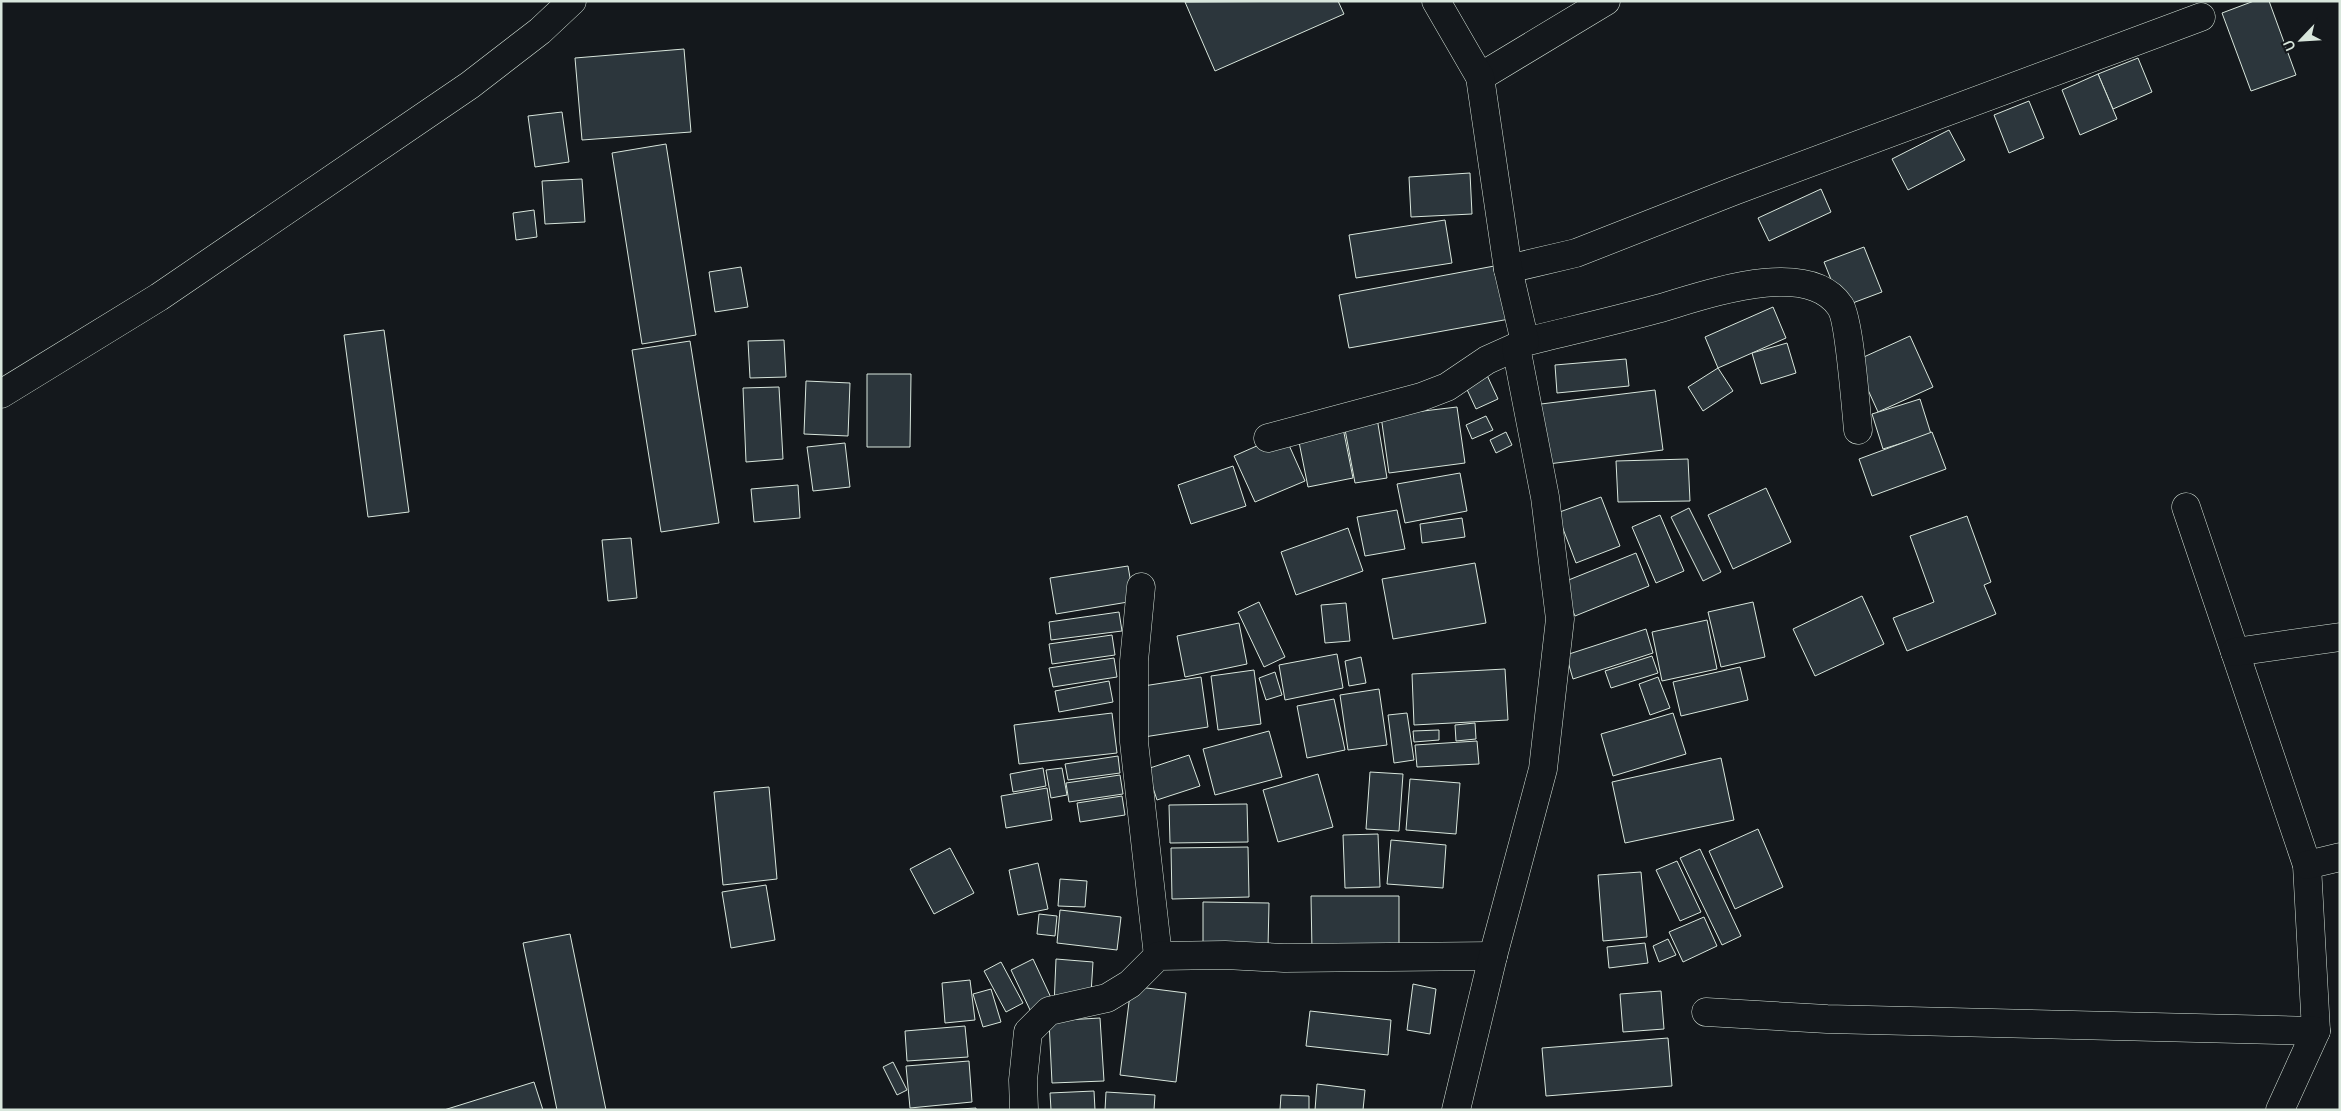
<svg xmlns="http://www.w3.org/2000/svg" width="2341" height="1111" viewBox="0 0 2341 1111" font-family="Manrope,sans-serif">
<rect width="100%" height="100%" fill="#14181c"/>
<!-- building -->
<g fill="#2c363c" stroke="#d8e6dc">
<path d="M1338,1L1344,14L1215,71L1185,2Z"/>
<path d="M2254,1H2269L2296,75L2251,91L2222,13Z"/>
<path d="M684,49L691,132L582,140L575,58Z"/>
<path d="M2138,58L2152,92L2113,109L2098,74Z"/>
<path d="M2098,74L2117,119L2080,135L2062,90Z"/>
<path d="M2029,101L2044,138L2009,153L1994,115Z"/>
<path d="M562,112L569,162L535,167L528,116Z"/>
<path d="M1949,130L1965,160L1908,190L1892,159Z"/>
<path d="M666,144L696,335L642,344L612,153Z"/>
<path d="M1470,173L1472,214L1411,217L1409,177Z"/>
<path d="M582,179L585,222L545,224L542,181Z"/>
<path d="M1821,189L1831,212L1769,241L1758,218Z"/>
<path d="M534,210L537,237L516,240L513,213Z"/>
<path d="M1445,220L1452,263L1356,278L1349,235Z"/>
<path d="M1864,247L1882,292L1842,307L1824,262Z"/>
<path d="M1505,264L1515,318L1349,348L1339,295Z"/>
<path d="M741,267L748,307L715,312L709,272Z"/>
<path d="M1773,307L1786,338L1718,368L1705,337Z"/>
<path d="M384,330L409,512L368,517L344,335Z"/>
<path d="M1910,336L1933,387L1878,412L1855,361Z"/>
<path d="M784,340L786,377L750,378L748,341Z"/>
<path d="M690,341L719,523L661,532L632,350Z"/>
<path d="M1787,343L1796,373L1761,384L1752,353Z"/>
<path d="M1626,359L1629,386L1557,393L1555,365Z"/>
<path d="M1718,368L1733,391L1703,411L1688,387Z"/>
<path d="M1486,373L1498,399L1476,409L1464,383Z"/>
<path d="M867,374H911L910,447H867Z"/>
<path d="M806,381L850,383L848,436L804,434Z"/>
<path d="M779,387L783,459L746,462L743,388Z"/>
<path d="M1655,390L1663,450L1548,464L1541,404Z"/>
<path d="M1920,399L1931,434L1883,449L1872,414Z"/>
<path d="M1457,407L1465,463L1389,473L1381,416Z"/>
<path d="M1486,416L1493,430L1472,439L1466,425Z"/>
<path d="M1377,418L1387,478L1355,483L1344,424Z"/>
<path d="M1342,423L1353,478L1308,487L1297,432Z"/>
<path d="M1506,432L1512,445L1496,453L1490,440Z"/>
<path d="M1932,432L1946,469L1872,496L1859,459Z"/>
<path d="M1284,434L1305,481L1255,502L1234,456Z"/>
<path d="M845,443L850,487L813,491L807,447Z"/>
<path d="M1688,459L1690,501L1618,502L1616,461Z"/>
<path d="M1233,466L1246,506L1191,524L1178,485Z"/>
<path d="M1460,473L1467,511L1405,523L1397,484Z"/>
<path d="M798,485L800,518L754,522L751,489Z"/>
<path d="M1766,488L1791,542L1733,569L1708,515Z"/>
<path d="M1601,497L1620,546L1576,563L1557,513Z"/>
<path d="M1689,508L1721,572L1703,581L1671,517Z"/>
<path d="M1397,510L1405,549L1365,556L1357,517Z"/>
<path d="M1660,515L1684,571L1656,583L1632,527Z"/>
<path d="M1967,516L1991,582L1984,585L1996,614L1907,651L1893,618L1934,602L1910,536Z"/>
<path d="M1462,518L1465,537L1422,543L1420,524Z"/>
<path d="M1348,528L1363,571L1296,595L1281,552Z"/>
<path d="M631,538L637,598L608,601L602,540Z"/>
<path d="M1636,553L1649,586L1575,616L1561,583Z"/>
<path d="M1475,563L1486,623L1393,639L1382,579Z"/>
<path d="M1128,566L1134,601L1056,614L1050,578Z"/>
<path d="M1862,596L1884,644L1815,676L1793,629Z"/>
<path d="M1259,602L1285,657L1264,667L1238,612Z"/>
<path d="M1753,602L1765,657L1721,667L1708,612Z"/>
<path d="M1346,603L1350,641L1325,643L1321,605Z"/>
<path d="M1119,612L1122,631L1051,640L1049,622Z"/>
<path d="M1707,620L1717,669L1662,681L1652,632Z"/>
<path d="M1239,623L1247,664L1185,677L1177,636Z"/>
<path d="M1646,629L1653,653L1573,679L1566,655Z"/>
<path d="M1112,635L1115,655L1052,664L1049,644Z"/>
<path d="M1337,654L1343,688L1285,700L1279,665Z"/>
<path d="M1652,656L1658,673L1611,688L1605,671Z"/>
<path d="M1361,657L1366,683L1349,686L1345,661Z"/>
<path d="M1114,658L1117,677L1053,687L1049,668Z"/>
<path d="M1740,667L1748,700L1681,716L1673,682Z"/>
<path d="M1505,669L1508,720L1414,725L1412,674Z"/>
<path d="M1254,670L1261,724L1218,730L1211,676Z"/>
<path d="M1275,672L1282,695L1266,700L1259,678Z"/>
<path d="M1201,677L1208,727L1144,737L1137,687Z"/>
<path d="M1658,677L1670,708L1650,715L1639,684Z"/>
<path d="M1109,681L1113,702L1059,712L1055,691Z"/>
<path d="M1379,689L1387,745L1348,750L1340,695Z"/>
<path d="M1334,699L1345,750L1307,758L1297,706Z"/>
<path d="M1112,713L1117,753L1019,764L1014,725Z"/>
<path d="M1407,713L1414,760L1394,763L1388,715Z"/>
<path d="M1673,713L1686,754L1613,776L1601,734Z"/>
<path d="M1475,723L1476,739L1456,741L1455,725Z"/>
<path d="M1439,730V740L1414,742L1413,731Z"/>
<path d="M1269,731L1282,777L1215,795L1203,749Z"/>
<path d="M1477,741L1479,764L1417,767L1415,745Z"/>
<path d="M1189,755L1200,786L1157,800L1147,769Z"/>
<path d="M1118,756L1120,773L1068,780L1065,764Z"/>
<path d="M1721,758L1734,820L1625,843L1612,782Z"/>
<path d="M1043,768L1046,786L1013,792L1010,774Z"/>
<path d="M1062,768L1067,795L1051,798L1046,770Z"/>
<path d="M1370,772L1403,774L1399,831L1366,829Z"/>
<path d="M1318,774L1333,827L1278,842L1263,790Z"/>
<path d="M1120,775L1123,794L1069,802L1066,783Z"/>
<path d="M1410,779L1460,783L1456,834L1406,830Z"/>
<path d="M769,787L777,879L723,885L714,792Z"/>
<path d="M1047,788L1052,820L1006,828L1001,796Z"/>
<path d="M1122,796L1125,815L1080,822L1077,803Z"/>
<path d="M1247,804L1248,842L1170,843L1169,805Z"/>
<path d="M1758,829L1783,887L1735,909L1709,851Z"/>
<path d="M1378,834L1380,887L1345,888L1343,835Z"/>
<path d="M1391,840L1446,845L1443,888L1387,884Z"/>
<path d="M1248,847L1249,897L1172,899L1171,848Z"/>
<path d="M950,848L974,893L934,914L910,869Z"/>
<path d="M1700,849L1741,936L1722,945L1680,858Z"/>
<path d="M1677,861L1701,912L1680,921L1656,870Z"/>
<path d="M1038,863L1048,909L1018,915L1009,870Z"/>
<path d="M1641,872L1647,937L1603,941L1598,875Z"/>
<path d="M1060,879L1087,881L1085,907L1058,906Z"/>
<path d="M766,885L775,940L731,948L722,892Z"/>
<path d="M1311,896H1399V951H1312Z"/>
<path d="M1203,902L1269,903L1268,948L1203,946Z"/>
<path d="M1060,910L1121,917L1117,950L1057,943Z"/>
<path d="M1039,914L1057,916L1055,936L1037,934Z"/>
<path d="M1704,917L1717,946L1683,962L1669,932Z"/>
<path d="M570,934L606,1110H557L523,943Z"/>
<path d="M1668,939L1676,955L1659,962L1653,946Z"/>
<path d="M1645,943L1648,963L1609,968L1607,947Z"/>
<path d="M1033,959L1053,1002L1031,1012L1011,970Z"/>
<path d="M1056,959L1093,962L1090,1009L1054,1006Z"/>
<path d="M1001,962L1023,1003L1006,1012L984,971Z"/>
<path d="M970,980L975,1020L945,1023L942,983Z"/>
<path d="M1413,984L1436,989L1430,1034L1407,1030Z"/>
<path d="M1131,986L1186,993L1176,1082L1120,1075Z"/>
<path d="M991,989L1001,1022L983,1027L973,994Z"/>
<path d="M1661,991L1664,1029L1623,1032L1620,994Z"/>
<path d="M1310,1011L1391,1020L1388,1055L1306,1046Z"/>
<path d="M1100,1018L1104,1081L1052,1083L1049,1021Z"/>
<path d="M965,1026L968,1057L907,1061L905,1031Z"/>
<path d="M1668,1038L1672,1086L1546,1096L1542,1048Z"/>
<path d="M969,1061L972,1102L910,1108L906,1066Z"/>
<path d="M893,1062L907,1090L897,1095L883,1067Z"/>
<path d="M534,1082L543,1110H444Z"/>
<path d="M1317,1084L1365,1090L1363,1110H1315Z"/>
<path d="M1094,1091L1095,1110H1051L1050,1093Z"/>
<path d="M1106,1092L1155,1095L1154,1110H1105Z"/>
<path d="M1281,1095L1309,1096V1110H1280Z"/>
<path d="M976,1108V1110H943Z"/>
</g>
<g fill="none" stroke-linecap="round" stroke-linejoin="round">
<defs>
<g id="street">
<path d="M1480,77L1606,1"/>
<path d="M1508,269L1576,253L1734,191L2201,17"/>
<path d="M1525,342C1569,331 1613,321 1657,309C1703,296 1807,257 1840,306C1849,318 1856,409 1858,430"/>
<path d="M1,394L159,297L470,85L540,31L572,1"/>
<path d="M1268,438L1421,397L1447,387L1487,360L1516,347"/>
<path d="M2186,507L2307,865L2316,1031"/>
<path d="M1141,587L1134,661V742L1158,956"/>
<path d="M2235,652L2340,637"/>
<path d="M2307,865L2340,857"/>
<path d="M1706,1012L1827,1019L2316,1031L2280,1110"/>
<path d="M1024,1110L1023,1080L1028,1032L1049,1011L1107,998L1130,984L1158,956L1225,955L1284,958L1493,956"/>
</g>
<path id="secondary" d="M1436,1L1480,77L1508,269L1525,342L1516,347L1545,497L1560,619L1543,769L1493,956L1456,1110"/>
</defs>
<!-- street casing -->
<use href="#street" stroke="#d8e6dc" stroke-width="29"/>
<!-- secondary casing -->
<use href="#secondary" stroke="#d8e6dc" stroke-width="29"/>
<!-- street -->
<use href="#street" stroke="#14181c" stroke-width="28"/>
<!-- secondary -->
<use href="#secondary" stroke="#14181c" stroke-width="28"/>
</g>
<!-- border -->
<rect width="2341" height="1111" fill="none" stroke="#d8e6dc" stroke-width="5"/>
<!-- north arrow -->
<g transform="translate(2301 40) rotate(245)" stroke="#14181c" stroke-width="4" paint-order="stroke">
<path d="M0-4L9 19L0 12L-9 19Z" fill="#d8e6dc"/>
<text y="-8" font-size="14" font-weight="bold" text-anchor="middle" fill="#d8e6dc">U</text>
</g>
</svg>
